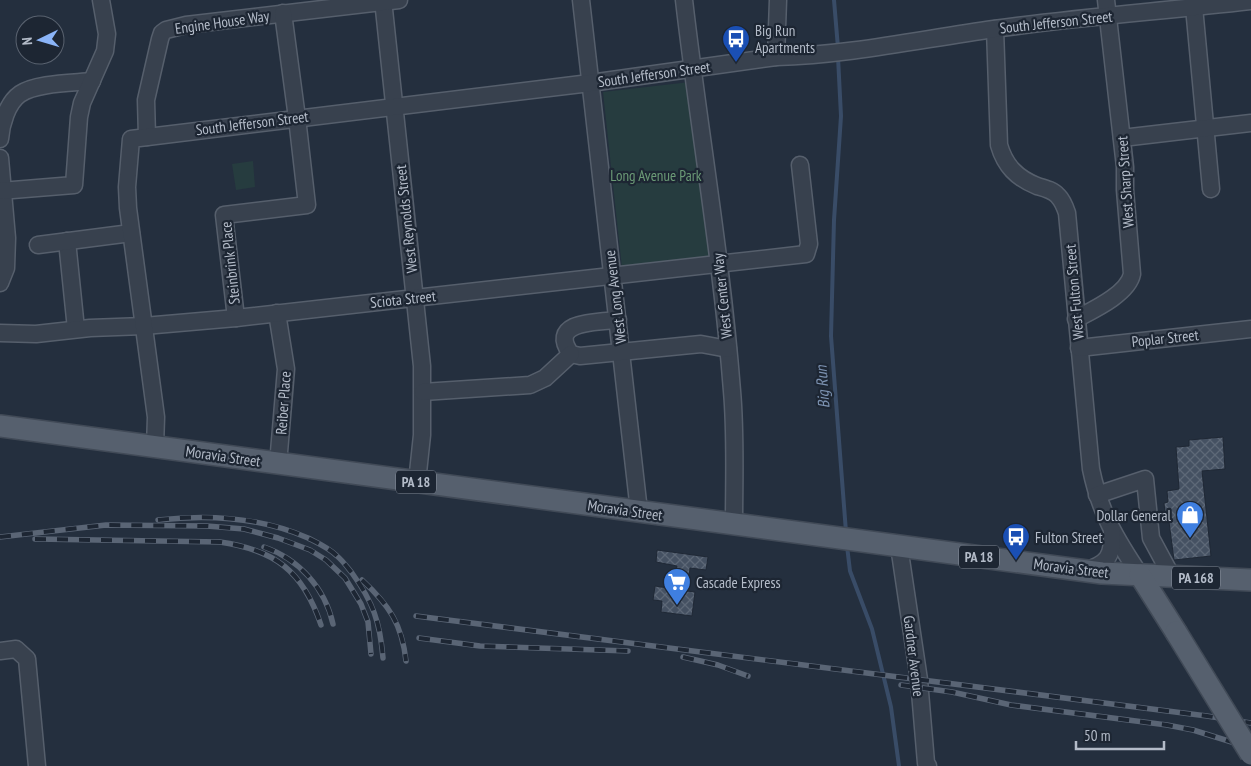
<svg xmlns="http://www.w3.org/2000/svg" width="1251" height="766" viewBox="0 0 1251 766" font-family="'PT Sans Narrow',sans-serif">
<defs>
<pattern id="building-cross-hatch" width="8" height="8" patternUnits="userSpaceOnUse" patternTransform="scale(1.25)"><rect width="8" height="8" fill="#455162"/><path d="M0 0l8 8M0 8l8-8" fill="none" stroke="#5d6877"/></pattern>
</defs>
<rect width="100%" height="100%" fill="#242f3e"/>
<!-- green -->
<g fill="#263c3f">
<path d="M690,82L710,259L622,268L603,92Z"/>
<path d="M253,161L255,187L236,190L232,164Z"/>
</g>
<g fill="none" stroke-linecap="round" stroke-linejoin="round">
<!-- stream -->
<g stroke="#394c67" stroke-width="4">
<path d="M834,0L838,48"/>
<path d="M838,57L841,116L834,220L831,336L846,532"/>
<path d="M847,546L850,571L872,629L891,707L899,766"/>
</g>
</g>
<!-- building -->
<g fill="url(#building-cross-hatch)" stroke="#1f2835">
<path d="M1223,437L1225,469L1202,471L1211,556L1174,560L1169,522H1166L1164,503L1168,502L1167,491L1179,489L1176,447L1189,446V440Z"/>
<path d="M657,550L708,557L706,570L690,568L687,591L695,592L692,616L661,612L662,601L653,600L655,586L674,589L677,566L656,562Z"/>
</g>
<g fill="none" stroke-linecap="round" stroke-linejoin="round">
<defs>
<g id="minor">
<path d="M383,0L422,366V435L417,482"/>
<path d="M581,0L639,511"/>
<path d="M684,0C699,130 722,260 732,391C736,436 734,480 734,524"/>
<path d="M1194,7L1211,189"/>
<path d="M995,29L999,145C1005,166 1017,178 1037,186C1044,188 1053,190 1058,196C1063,201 1065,207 1067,213L1091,469C1100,513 1116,539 1140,575"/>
<path d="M776,57L778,0"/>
<path d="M147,137L146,100L160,39L162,33L166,30L186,25L399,0"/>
<path d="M1122,138L1251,123"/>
<path d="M0,139C1,125 7,103 20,94C35,83 73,83 92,81"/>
<path d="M0,158L7,238L6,268L0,283"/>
<path d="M0,191L74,185L79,117L82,103L105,51L107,34L101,0"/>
<path d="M67,241L76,329"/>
<path d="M38,245L131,233"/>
<path d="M277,313L286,369L278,464"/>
<path d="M236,318L224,215L307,205L297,118L283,13"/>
<path d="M1076,319C1093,310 1128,294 1132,274L1125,190V167L1106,0"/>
<path d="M618,320C597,322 547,321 571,354L580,356L701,344L728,349"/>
<path d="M0,333L36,334L90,328L144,326L236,318L806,254L809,244L800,165"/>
<path d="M1079,348L1251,329"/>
<path d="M423,392L530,385L545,378L571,354"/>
<path d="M155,447L156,417L128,208L127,187L131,139L590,83L776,57C849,55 922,39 994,29C1079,17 1165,11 1251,1"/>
<path d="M1097,495L1145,479L1151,538L1172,577"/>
<path d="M899,546L919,680L926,763L928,766"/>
<path d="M1084,571C1108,564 1113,556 1112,532"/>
<path d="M0,651L16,649L27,659L37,766"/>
</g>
<g id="major">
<path d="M0,426L1102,573L1251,580"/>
<path d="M1140,575L1176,632"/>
</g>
</defs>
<!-- minor casing -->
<use href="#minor" stroke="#565f6c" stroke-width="19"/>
<!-- major casing -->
<use href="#major" stroke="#414a57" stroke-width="24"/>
<!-- minor -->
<use href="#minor" stroke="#38414e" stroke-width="16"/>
<!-- major -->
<use href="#major" stroke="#56606e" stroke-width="21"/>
<defs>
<g id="rail">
<path d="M158,520C210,514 260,517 308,538C318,543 329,548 337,556C343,561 347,567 352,573C373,602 380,622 383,658"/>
<path d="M0,537L106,525L207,526L244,529L278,538L310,550L326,560L345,578L361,604L368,622L371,654"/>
<path d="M35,539L220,542C275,550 303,571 321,625"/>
<path d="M264,547C299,559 325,588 333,624"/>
<path d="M362,580C389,605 402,624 406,661"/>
<path d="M416,616L1207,716L1251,723"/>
<path d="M419,638L480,646L628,651"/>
<path d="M683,657L718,665L748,676"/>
<path d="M901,685L952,692L1011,705L1167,725L1193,730L1251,748"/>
</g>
</defs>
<!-- rail casing -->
<use href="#rail" stroke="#5a6575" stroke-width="5.5"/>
<!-- rail -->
<use href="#rail" stroke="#1d2633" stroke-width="4" stroke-dasharray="11" stroke-linecap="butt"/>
<defs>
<path id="major-bridge" d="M1176,632L1251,754"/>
</defs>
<!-- major-bridge casing -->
<use href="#major-bridge" stroke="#414a57" stroke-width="24" stroke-linecap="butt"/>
<!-- major-bridge -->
<use href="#major-bridge" stroke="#56606e" stroke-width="21"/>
</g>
<!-- icons -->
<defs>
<symbol id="bus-pin" viewBox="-11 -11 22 30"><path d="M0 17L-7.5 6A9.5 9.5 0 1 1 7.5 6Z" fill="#1a4fb4" stroke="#1d2633"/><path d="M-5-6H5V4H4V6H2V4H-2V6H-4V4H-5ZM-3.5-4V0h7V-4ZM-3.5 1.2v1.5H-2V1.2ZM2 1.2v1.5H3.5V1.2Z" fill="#fff"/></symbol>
<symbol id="shop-pin" viewBox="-11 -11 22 30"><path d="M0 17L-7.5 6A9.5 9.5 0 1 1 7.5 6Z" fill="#3f7fe0" stroke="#1d2633"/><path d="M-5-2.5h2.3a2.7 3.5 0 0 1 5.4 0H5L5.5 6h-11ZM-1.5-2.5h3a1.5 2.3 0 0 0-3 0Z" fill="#fff"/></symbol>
<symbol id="supermarket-pin" viewBox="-11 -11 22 30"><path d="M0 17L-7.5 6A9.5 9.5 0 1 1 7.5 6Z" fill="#3f7fe0" stroke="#1d2633"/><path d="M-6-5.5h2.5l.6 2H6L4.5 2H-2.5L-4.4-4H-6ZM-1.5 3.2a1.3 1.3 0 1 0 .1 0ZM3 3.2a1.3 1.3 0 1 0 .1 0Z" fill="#fff"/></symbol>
</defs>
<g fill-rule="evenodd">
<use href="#bus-pin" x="720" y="23" width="32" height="43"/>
<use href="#shop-pin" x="1174" y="499" width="32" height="43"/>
<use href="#bus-pin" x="1000" y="521" width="32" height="43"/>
<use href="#supermarket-pin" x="661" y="566" width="32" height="43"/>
</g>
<g text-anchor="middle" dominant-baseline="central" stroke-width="4.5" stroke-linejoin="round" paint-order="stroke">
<!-- shield labels -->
<g fill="#1d2633" stroke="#878f9c" stroke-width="1">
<rect x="396" y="470.5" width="40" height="23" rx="4"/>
<rect x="959" y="545.5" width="40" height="23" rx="4"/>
<rect x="1172" y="566.5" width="48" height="23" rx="4"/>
</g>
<g font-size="14" font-weight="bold" fill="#b4bcc9">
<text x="416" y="482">PA 18</text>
<text x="979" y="557">PA 18</text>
<text x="1196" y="578">PA 168</text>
</g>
<!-- street labels -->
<g font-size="15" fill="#b4bcc9" stroke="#1d2633">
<text transform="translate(222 22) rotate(-8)">Engine House Way</text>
<text transform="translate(1056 22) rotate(-6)">South Jefferson Street</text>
<text transform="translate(654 74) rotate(-8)">South Jefferson Street</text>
<text transform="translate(252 123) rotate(-7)">South Jefferson Street</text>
<text transform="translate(1125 182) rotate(-94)">West Sharp Street</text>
<text transform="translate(406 219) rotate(-96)">West Reynolds Street</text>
<text transform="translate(230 263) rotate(-96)">Steinbrink Place</text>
<text transform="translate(1074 292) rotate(-95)">West Fulton Street</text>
<text transform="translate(722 296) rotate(-96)">West Center Way</text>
<text transform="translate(615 297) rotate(-97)">West Long Avenue</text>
<text transform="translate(403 299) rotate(-6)">Sciota Street</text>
<text transform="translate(1165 338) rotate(-6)">Poplar Street</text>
<text transform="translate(283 403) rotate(-86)">Reiber Place</text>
<text transform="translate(223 456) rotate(8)">Moravia Street</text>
<text transform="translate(625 510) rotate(8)">Moravia Street</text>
<text transform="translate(1071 568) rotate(7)">Moravia Street</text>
<text transform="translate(914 656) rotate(83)">Gardner Avenue</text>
</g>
<!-- poi labels -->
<g font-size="15" fill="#b4bcc9" stroke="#1d2633" text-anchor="start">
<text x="755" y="30">Big Run<tspan x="755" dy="17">Apartments</tspan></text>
<text x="1171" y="515" text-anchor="end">Dollar General</text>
<text x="1035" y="537">Fulton Street</text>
<text x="696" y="582">Cascade Express</text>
</g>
<!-- park labels -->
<g font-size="15" fill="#6b9a76" stroke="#1d2633">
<text x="656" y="175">Long Avenue Park</text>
</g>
<!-- water labels -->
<g font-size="16" font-style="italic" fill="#7c92b1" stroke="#1d2633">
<text transform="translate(822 387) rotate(-94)">Big Run</text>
</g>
</g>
<!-- north arrow -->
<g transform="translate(40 40) rotate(265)"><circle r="24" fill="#1d2633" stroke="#59626f"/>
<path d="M0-4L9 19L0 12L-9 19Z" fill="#8ab4f8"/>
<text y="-8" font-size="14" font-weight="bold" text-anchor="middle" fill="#b4bcc9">N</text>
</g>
<!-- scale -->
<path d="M1076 741v8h88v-8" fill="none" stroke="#b4bcc9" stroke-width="2.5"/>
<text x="1084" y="741" font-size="15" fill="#b4bcc9" stroke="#1d2633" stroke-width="4" paint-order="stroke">50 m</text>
</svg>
